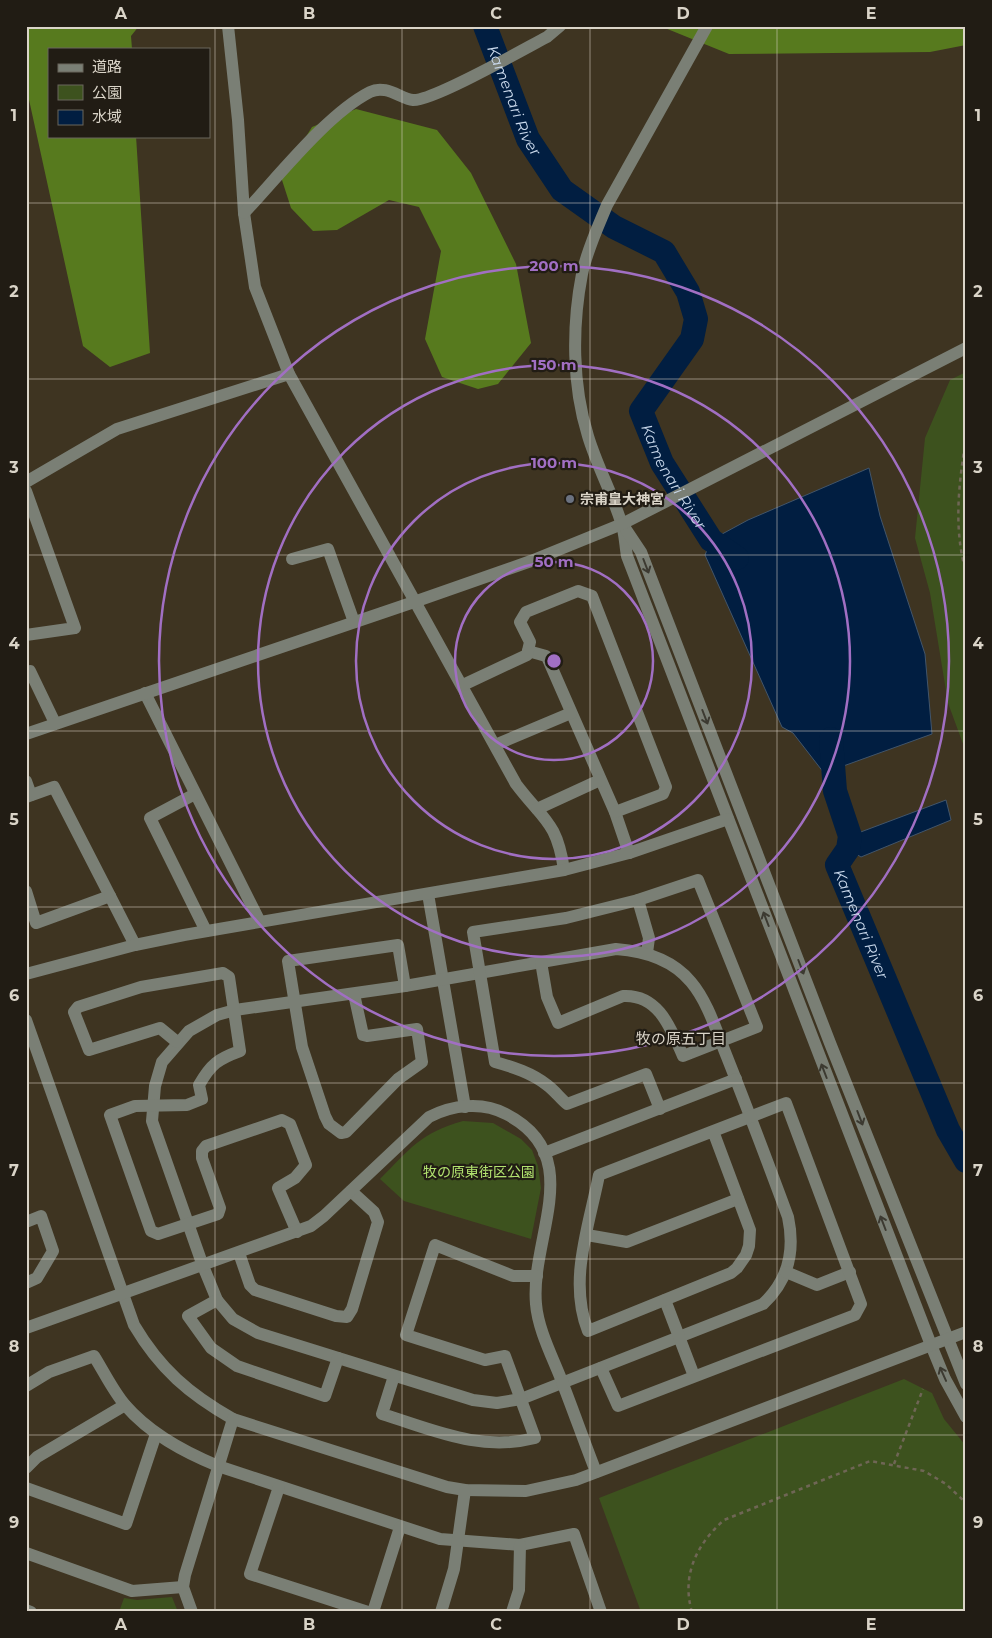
<svg xmlns="http://www.w3.org/2000/svg" width="992" height="1638" viewBox="0 0 992 1638" font-family="Montserrat,'Noto Sans JP',sans-serif">
<rect width="100%" height="100%" fill="#3e3421"/>
<!-- green -->
<g fill="#3d521e">
<path d="M966,372V752L948,703L930,593L915,538L925,438L950,380Z"/>
<path d="M463,1121L493,1123L521,1139L532,1150L538,1166L541,1188L531,1239L404,1201L380,1179C410,1149 420,1133 463,1121Z"/>
<path d="M904,1379L932,1393L944,1419L966,1446V1612H641L599,1498Z"/>
<path d="M172,1597L178,1612H119L124,1598L137,1600Z"/>
</g>
<!-- forest -->
<g fill="#577a1e">
<path d="M26,26H139L131,36L132,49H49V136H136L150,353L110,367L83,346L26,86Z"/>
<path d="M660,26H966V45L930,52L729,54Z"/>
<path d="M356,109L437,130L471,173L516,264L531,343L498,384L478,389L442,377L425,339L441,251L419,207L389,200L337,230L313,231L291,208L281,177L312,127Z"/>
</g>
<!-- water -->
<g fill="#011e41" stroke="#42556a">
<path d="M869,468L880,516L925,654L932,734L824,773L793,733L782,727L705,555L711,540L748,520Z"/>
<path d="M946,800L951,820L861,857L848,849L850,836Z"/>
</g>
<g fill="none" stroke-linecap="round" stroke-linejoin="round">
<!-- river -->
<g stroke="#011e41" stroke-width="24">
<path id="s1" d="M485,26L528,139L562,190L614,227L664,252L688,292L696,319L692,339L641,411L662,463L711,540L737,558"/>
<path id="s2" d="M831,739L835,791L850,836L848,849L837,865L948,1130L966,1161"/>
</g>
<!-- path -->
<g stroke="#6f6655" stroke-width="2.5" stroke-dasharray="4 4" stroke-linecap="butt">
<path d="M966,438C959,482 953,528 966,572"/>
<path d="M894,1464L923,1389"/>
<path d="M692,1612C681,1575 697,1544 724,1520L870,1461L924,1471L946,1484L966,1503"/>
</g>
<!-- minor -->
<g stroke="#7a7f75" stroke-width="12">
<path d="M228,26L238,120L244,213L255,287L289,374L516,784C543,820 557,821 564,870"/>
<path d="M707,26L607,205C598,227 587,250 582,274C572,326 572,385 588,436C597,466 612,493 621,522C625,533 625,545 627,556L931,1345L945,1379L966,1417"/>
<path d="M244,213C278,177 327,114 370,92C386,84 401,99 413,100C433,101 524,49 547,37L560,26"/>
<path d="M26,482L117,429L289,374"/>
<path d="M26,491L75,628L26,635"/>
<path d="M625,528L641,552L830,1043L966,1384"/>
<path d="M292,559L328,549L354,622"/>
<path d="M528,651L546,656L548,659L615,812L629,853"/>
<path d="M26,672L30,671L55,723"/>
<path d="M463,685L527,655L530,642L520,622L526,612L578,591L592,596L666,787L663,794L615,812"/>
<path d="M145,693L260,922"/>
<path d="M26,734L414,602L531,561L622,524L966,348"/>
<path d="M495,745L571,713"/>
<path d="M26,781L31,795"/>
<path d="M195,794L150,818L206,931"/>
<path d="M26,797L54,787L110,896L36,923L26,891"/>
<path d="M537,809L600,780"/>
<path d="M428,894L465,1107"/>
<path d="M110,896L135,945"/>
<path d="M638,900L649,938L647,953"/>
<path d="M616,949C644,951 672,959 691,982C708,1002 717,1033 727,1057C748,1110 768,1163 788,1217C795,1250 789,1280 763,1304L521,1399L497,1403L473,1400L258,1333L233,1319L217,1300L203,1266L152,1121L155,1086L162,1062L189,1031L217,1015L235,1010L405,986Z"/>
<path d="M541,962L547,997L558,1023L623,996C659,994 671,1029 683,1056L757,1027L698,880L638,900L566,918L473,932L495,1062C513,1067 532,1073 547,1085C554,1090 560,1098 567,1104L646,1074L660,1109"/>
<path d="M26,974L135,945L184,935L564,870L629,853L728,819"/>
<path d="M354,994L363,1035L367,1036L417,1029L422,1062L398,1079L346,1132L341,1133L329,1124L325,1116L302,1047L288,961L398,945L405,986"/>
<path d="M26,1020L134,1325C160,1369 189,1394 233,1419L447,1487L465,1490L526,1491L576,1480L966,1332"/>
<path d="M177,1042L160,1028L89,1050L74,1012L78,1007L141,987L223,973L229,977L240,1051C218,1059 211,1064 199,1085L202,1099L187,1105L135,1106L110,1115L151,1231L158,1234L218,1214L220,1208L202,1158V1151L206,1146L282,1120L290,1124L306,1165L295,1178L278,1188L297,1232"/>
<path d="M544,1153L736,1079"/>
<path d="M26,1222L41,1216L53,1251L37,1278L26,1283"/>
<path d="M587,1235L627,1242L738,1199"/>
<path d="M239,1253L250,1285L255,1290L336,1316L347,1317L352,1309L378,1222L374,1212L351,1191"/>
<path d="M786,1272L817,1285L850,1272"/>
<path d="M217,1300L188,1316L211,1348L237,1366L325,1396L338,1358"/>
<path d="M665,1300L694,1376"/>
<path d="M26,1328L311,1226L324,1216L429,1117C452,1105 482,1101 506,1114C588,1156 530,1237 536,1304C538,1329 552,1356 561,1379C573,1410 584,1441 596,1472"/>
<path d="M601,1368L618,1406L855,1315L861,1304L786,1103L599,1175C589,1226 568,1281 588,1331L731,1273L737,1268L746,1255L749,1246L750,1230L713,1131"/>
<path d="M394,1376L382,1414C434,1430 480,1452 535,1438L505,1356L485,1360L406,1335L435,1245L513,1276H537"/>
<path d="M26,1386L49,1372L94,1356C104,1372 113,1391 125,1405C150,1434 184,1452 218,1466L440,1539L520,1545L574,1534L601,1612"/>
<path d="M26,1468L37,1457L125,1405"/>
<path d="M279,1487L250,1574L368,1612"/>
<path d="M26,1488L126,1524L156,1434"/>
<path d="M26,1553L132,1591L183,1587"/>
<path d="M26,1610L31,1612"/>
<path d="M192,1612L183,1587L185,1575L233,1419"/>
<path d="M373,1612L400,1527"/>
<path d="M441,1612L454,1569L465,1490"/>
<path d="M512,1612L519,1590L520,1545"/>
</g>
</g>
<!-- one-way arrows -->
<defs><path id="oneway-shaft" d="M-6 0H5M1.5-3L5.5 0L1.5 3" fill="none" stroke-width="1.6" stroke-linecap="round" stroke-linejoin="round" transform="scale(1.25)"/></defs>
<g stroke="#3c3a31">
<use href="#oneway-shaft" transform="translate(646 566) rotate(69)"/>
<use href="#oneway-shaft" transform="translate(705 717) rotate(69)"/>
<use href="#oneway-shaft" transform="translate(766 919) rotate(-111)"/>
<use href="#oneway-shaft" transform="translate(801 967) rotate(69)"/>
<use href="#oneway-shaft" transform="translate(824 1071) rotate(-111)"/>
<use href="#oneway-shaft" transform="translate(860 1118) rotate(69)"/>
<use href="#oneway-shaft" transform="translate(883 1223) rotate(-111)"/>
<use href="#oneway-shaft" transform="translate(943 1374) rotate(-114)"/>
</g>
<!-- grid -->
<path fill="none" stroke="#dad4c8" stroke-width="1" stroke-opacity="0.55" d="M215,26V1612M402,26V1612M590,26V1612M777,26V1612M26,203H966M26,379H966M26,555H966M26,731H966M26,907H966M26,1083H966M26,1259H966M26,1435H966"/>
<!-- distance rings -->
<g fill="none" stroke="#a16fc3" stroke-width="2.5">
<circle cx="554" cy="661" r="99"/>
<circle cx="554" cy="661" r="198"/>
<circle cx="554" cy="661" r="296"/>
<circle cx="554" cy="661" r="395"/>
</g>
<!-- markers -->
<circle fill="#6b7280" stroke="#211c14" stroke-width="2" cx="570" cy="499" r="5"/>
<g text-anchor="middle" dominant-baseline="central" stroke-width="4.5" stroke-linejoin="round" paint-order="stroke">
<!-- poi labels -->
<g font-size="14" font-weight="bold" fill="#dad4c8" stroke="#211c14" text-anchor="start">
<text x="580" y="499">宗甫皇大神宮</text>
</g>
<!-- park labels -->
<g font-size="14" fill="#b2e36f" stroke="#211c14">
<text x="479" y="1172">牧の原東街区公園</text>
</g>
<!-- water labels -->
<g font-size="15" font-style="italic" fill="#c9d8eb" stroke="#211c14">
<text stroke="none"><textPath href="#s1" startOffset="80">Kamenari River</textPath></text>
<text stroke="none"><textPath href="#s1" startOffset="559">Kamenari River</textPath></text>
<text stroke="none"><textPath href="#s2" startOffset="196">Kamenari River</textPath></text>
</g>
<!-- neighbourhood labels -->
<g font-size="15" fill="#dad4c8" stroke="#211c14">
<text x="681" y="1038">牧の原五丁目</text>
</g>
</g>
<circle cx="554" cy="661" r="8" fill="#a16fc3" stroke="#211c14" stroke-width="2.5"/>
<g font-size="15" text-anchor="middle" font-weight="bold" fill="#a16fc3" stroke="#211c14" stroke-width="4.5" stroke-linejoin="round" paint-order="stroke">
<text x="554" y="271">200 m</text>
<text x="554" y="370">150 m</text>
<text x="554" y="468">100 m</text>
<text x="554" y="567">50 m</text>
</g>
<!-- border -->
<rect width="992" height="1638" fill="none" stroke="#211c14" stroke-width="55"/>
<!-- legend -->
<rect x="48" y="48" width="162" height="90" fill="#211c14" stroke="#6b665c"/>
<rect x="58" y="64" width="25" height="8" fill="#7a7f75" stroke="#6b665c"/>
<text x="92" y="72" font-size="15" fill="#dad4c8">道路</text>
<rect x="58" y="85" width="25" height="15" fill="#3d521e" stroke="#6b665c"/>
<text x="92" y="98" font-size="15" fill="#dad4c8">公園</text>
<rect x="58" y="110" width="25" height="15" fill="#011e41" stroke="#6b665c"/>
<text x="92" y="122" font-size="15" fill="#dad4c8">水域</text>
<rect x="28" y="28" width="936" height="1582" fill="none" stroke="#dad4c8" stroke-width="2"/>
<g font-size="16" text-anchor="middle" font-weight="bold" fill="#dad4c8">
<text x="121" y="19">A</text>
<text x="309" y="19">B</text>
<text x="496" y="19">C</text>
<text x="683" y="19">D</text>
<text x="871" y="19">E</text>
<text x="14" y="121">1</text>
<text x="978" y="121">1</text>
<text x="14" y="297">2</text>
<text x="978" y="297">2</text>
<text x="14" y="473">3</text>
<text x="978" y="473">3</text>
<text x="14" y="649">4</text>
<text x="978" y="649">4</text>
<text x="14" y="825">5</text>
<text x="978" y="825">5</text>
<text x="14" y="1001">6</text>
<text x="978" y="1001">6</text>
<text x="14" y="1176">7</text>
<text x="978" y="1176">7</text>
<text x="14" y="1352">8</text>
<text x="978" y="1352">8</text>
<text x="14" y="1528">9</text>
<text x="978" y="1528">9</text>
<text x="121" y="1630">A</text>
<text x="309" y="1630">B</text>
<text x="496" y="1630">C</text>
<text x="683" y="1630">D</text>
<text x="871" y="1630">E</text>
</g>
</svg>
